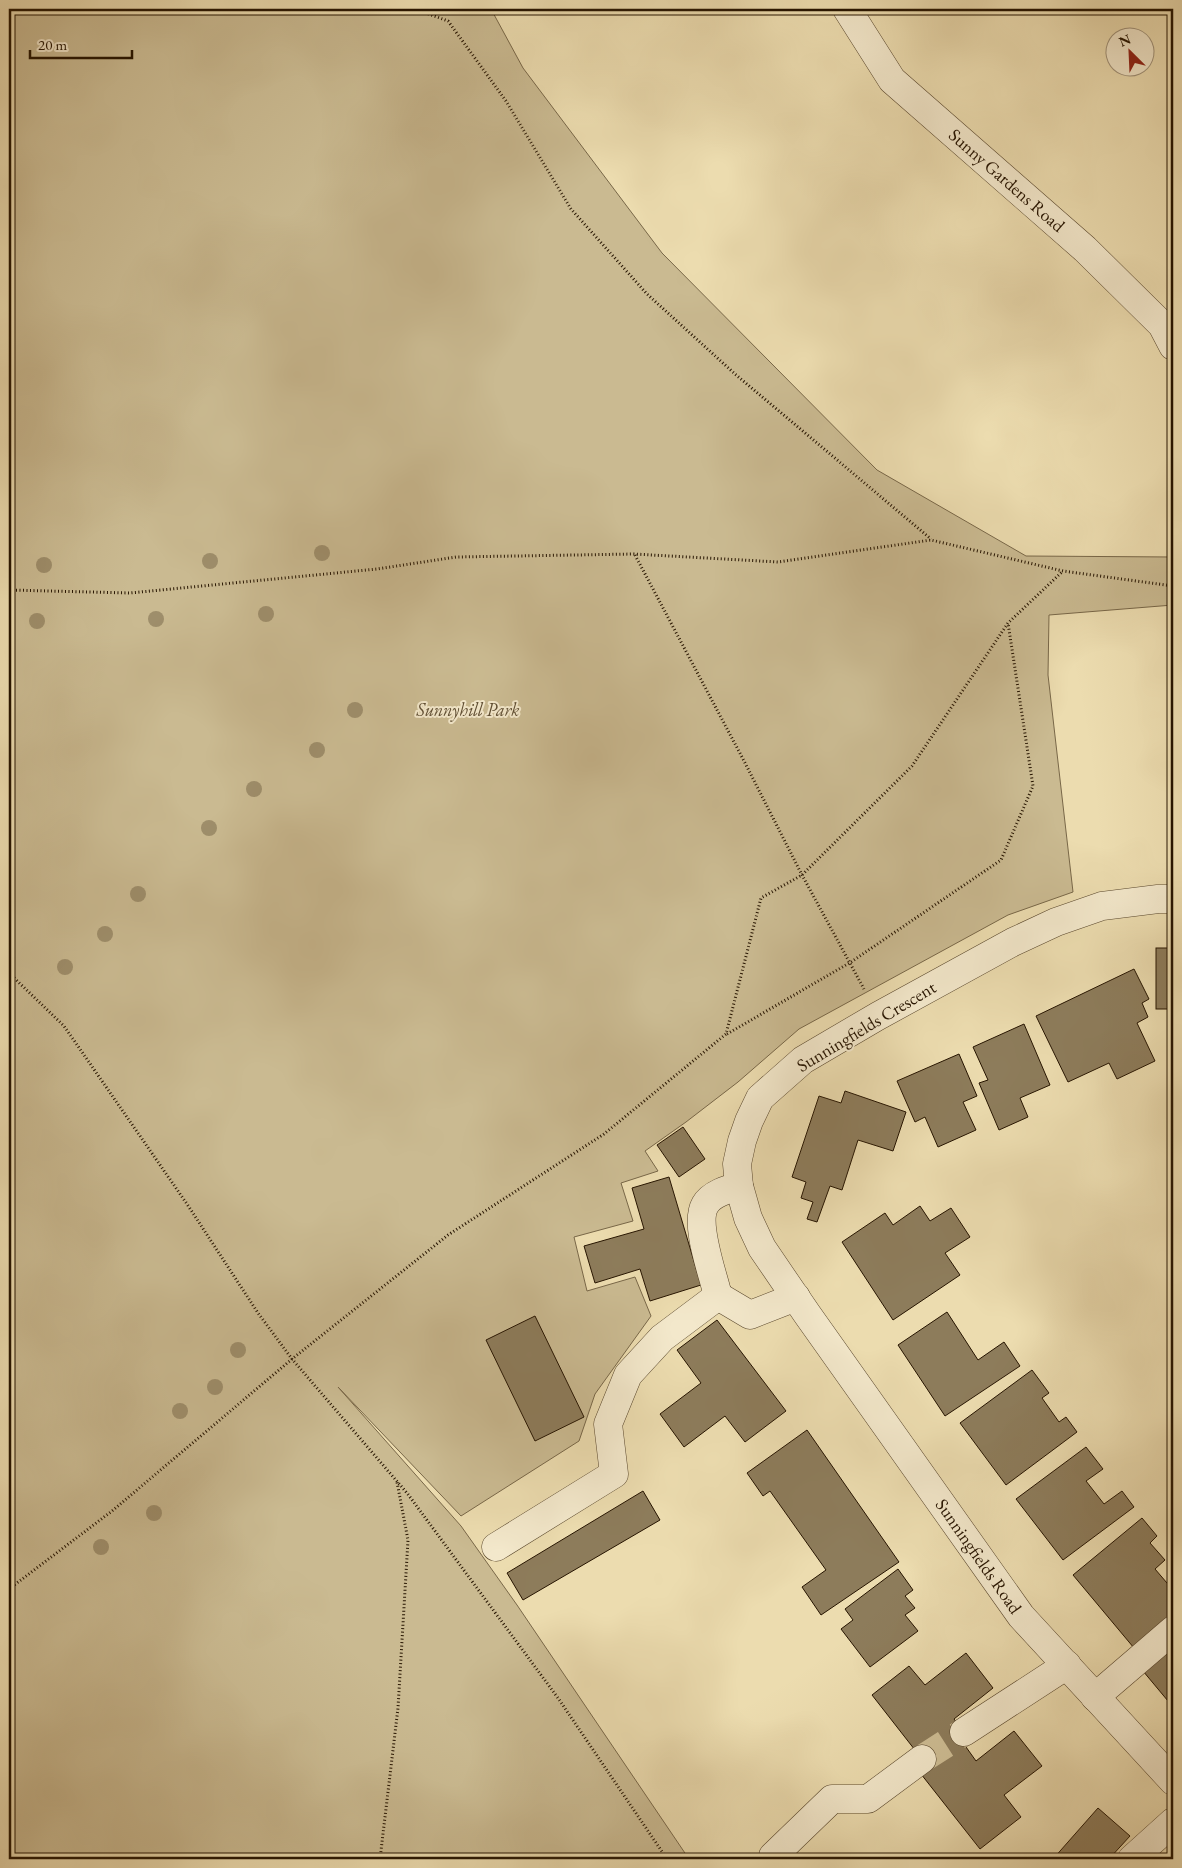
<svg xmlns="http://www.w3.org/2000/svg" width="1182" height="1868" viewBox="0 0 1182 1868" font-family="'EB Garamond',serif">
<rect width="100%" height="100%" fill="#ecdcaf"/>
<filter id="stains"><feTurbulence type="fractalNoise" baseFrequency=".004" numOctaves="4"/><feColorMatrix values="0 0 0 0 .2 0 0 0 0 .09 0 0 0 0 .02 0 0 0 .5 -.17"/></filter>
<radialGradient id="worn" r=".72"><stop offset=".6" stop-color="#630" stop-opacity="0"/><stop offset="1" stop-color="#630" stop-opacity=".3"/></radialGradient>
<!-- green -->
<path fill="#caba91" stroke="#786748" d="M9,9H491L523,68L662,253L877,470L1026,556L1173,557V605L1049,615L1048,675L1073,892L1008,915L799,1029L738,1082L686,1122L645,1151L658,1171L621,1183L633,1221L574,1237L587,1291L635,1277L651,1316L595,1394L579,1441L461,1516L338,1387L461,1526L517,1605L689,1859H9Z"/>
<!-- building -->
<g fill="#8d7c5b" stroke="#261400">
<rect x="1156" y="948" width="17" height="61"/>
<path d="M1134,969L1149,999L1142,1003L1148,1017L1137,1023L1155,1061L1117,1079L1109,1063L1068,1082L1036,1016Z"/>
<path d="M1024,1024L1050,1085L1020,1098L1028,1117L999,1130L979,1083L988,1080L973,1047Z"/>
<path d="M959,1054L977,1096L963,1102L976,1130L938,1147L925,1117L915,1122L897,1081Z"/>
<path d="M845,1091L906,1112L893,1151L858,1140L842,1190L830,1186L817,1222L807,1219L813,1202L801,1198L806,1182L792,1177L819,1096L841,1103Z"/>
<path d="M683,1127L705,1159L679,1177L657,1145Z"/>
<path d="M669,1177L701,1285L650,1301L640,1269L595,1283L584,1246L644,1229L632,1188Z"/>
<path d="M920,1206L930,1221L951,1208L970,1237L945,1253L960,1275L893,1320L842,1242L885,1213L893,1225Z"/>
<path d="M947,1312L978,1360L1004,1342L1020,1366L945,1416L898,1345Z"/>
<path d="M535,1316L584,1417L535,1441L486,1340Z"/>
<path d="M717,1320L786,1411L745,1442L725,1416L684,1447L660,1414L701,1383L677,1350Z"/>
<path d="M1032,1370L1049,1393L1042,1398L1059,1422L1066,1417L1077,1432L1006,1485L960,1423Z"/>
<path d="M807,1430L899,1562L821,1615L802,1587L826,1570L770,1491L763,1496L747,1473Z"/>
<path d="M1086,1447L1103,1469L1086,1481L1104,1504L1122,1491L1134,1507L1063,1560L1016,1499Z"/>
<path d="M643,1491L660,1520L523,1600L507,1573Z"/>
<path d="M1142,1518L1157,1536L1150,1543L1165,1560L1155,1569L1173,1590V1615L1134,1648L1073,1575Z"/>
<path d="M898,1569L913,1590L905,1596L915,1608L905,1615L918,1631L870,1667L841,1629L853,1620L845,1609Z"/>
<path d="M1173,1646V1707L1143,1671Z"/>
<path d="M966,1653L993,1688L954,1719L972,1742L966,1747L976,1761L1014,1731L1042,1766L1004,1795L1021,1817L980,1849L921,1774L929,1768L872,1695L909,1666L925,1685Z"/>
<path d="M1098,1808L1130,1836L1109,1859H1053Z"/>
</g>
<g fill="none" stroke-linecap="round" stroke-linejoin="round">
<!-- minor-tunnel -->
<path stroke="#cebe95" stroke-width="28" stroke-dasharray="28 14" stroke-linecap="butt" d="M922,1759L964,1732"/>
<defs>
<g id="minor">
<path d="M847,9L892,80L1085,249L1162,325L1173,346"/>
<path d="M1173,899H1158L1102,906L1056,922L1013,942L878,1016L803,1060L760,1098L749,1121L742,1141L737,1164L739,1186L748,1218L762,1248L807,1314L1021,1616L1173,1781"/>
<path d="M718,1296L750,1315L796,1297"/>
<path d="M496,1547L614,1474L608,1424L628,1375L662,1338L718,1296C713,1274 694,1224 705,1205C711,1194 728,1189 739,1186"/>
<path d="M1095,1697L1173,1630"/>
<path d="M964,1732L1067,1665"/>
<path d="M775,1859L773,1856L832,1799H868L922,1759"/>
<path d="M1132,1859L1173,1822"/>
</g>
</defs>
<!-- minor casing -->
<use href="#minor" stroke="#58462c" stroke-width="29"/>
<!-- path -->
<g stroke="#261400" stroke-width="3" stroke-dasharray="1 2.5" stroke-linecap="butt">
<path d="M415,9L448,21L506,101L571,209L647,294L735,374L931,539"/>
<path d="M635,555L743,759L802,875L864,989"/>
<path d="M9,590L130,593L377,569L456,557L634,554L778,562L931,540L1063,571L1173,586"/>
<path d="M9,973L64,1026L187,1204L258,1313L292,1359L407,1493L558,1698L667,1859"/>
<path d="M727,1034L851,962L1001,860L1033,786L1008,623"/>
<path d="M9,1589L112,1511L292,1359L448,1235L604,1134L726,1034L761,898L802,875L912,766L1008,623L1063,571"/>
<path d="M380,1859L398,1708L408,1540L397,1482"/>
</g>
<!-- minor -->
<use href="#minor" stroke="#f3e8cb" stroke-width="28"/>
</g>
<!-- trees -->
<g fill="#9e8e6b">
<circle cx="322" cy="553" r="8"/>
<circle cx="210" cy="561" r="8"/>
<circle cx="44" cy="565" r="8"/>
<circle cx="266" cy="614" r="8"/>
<circle cx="156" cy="619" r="8"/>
<circle cx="37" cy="621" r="8"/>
<circle cx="355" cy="710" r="8"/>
<circle cx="317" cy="750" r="8"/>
<circle cx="254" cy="789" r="8"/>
<circle cx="209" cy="828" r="8"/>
<circle cx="138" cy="894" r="8"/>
<circle cx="105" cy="934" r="8"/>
<circle cx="65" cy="967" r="8"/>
<circle cx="238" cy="1350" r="8"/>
<circle cx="215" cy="1387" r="8"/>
<circle cx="180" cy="1411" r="8"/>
<circle cx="154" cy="1513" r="8"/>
<circle cx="101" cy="1547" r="8"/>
</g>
<g text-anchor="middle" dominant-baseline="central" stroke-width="4" stroke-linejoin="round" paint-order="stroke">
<!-- street labels -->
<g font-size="18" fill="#261400" stroke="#f3e8cb">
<text transform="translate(1007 180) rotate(41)">Sunny Gardens Road</text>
<text transform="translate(866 1026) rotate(-31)">Sunningfields Crescent</text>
<text transform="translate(979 1556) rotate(55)">Sunningfields Road</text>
</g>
<!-- park labels -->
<g font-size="18" font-style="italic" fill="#5f4e33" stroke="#f3e8cb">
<text x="468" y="709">Sunnyhill Park</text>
</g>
</g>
<!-- margin -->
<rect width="1182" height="1868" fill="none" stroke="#ecdcaf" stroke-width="30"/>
<rect x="10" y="10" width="1162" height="1848" fill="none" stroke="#261400" stroke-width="2.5"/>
<rect x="15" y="15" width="1152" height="1838" fill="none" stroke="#261400"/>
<!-- north arrow -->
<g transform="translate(1130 52) rotate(336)"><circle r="24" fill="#f3e8cb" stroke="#a1937a"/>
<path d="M0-4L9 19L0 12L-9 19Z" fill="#8f2418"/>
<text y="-8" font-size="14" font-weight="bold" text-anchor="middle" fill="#261400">N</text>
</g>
<!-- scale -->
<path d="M30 50v8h102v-8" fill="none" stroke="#261400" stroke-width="2.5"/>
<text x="38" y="50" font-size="15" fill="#261400" stroke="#f3e8cb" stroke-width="4" paint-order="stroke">20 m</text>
<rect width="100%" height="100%" filter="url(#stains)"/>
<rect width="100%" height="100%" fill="url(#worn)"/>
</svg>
